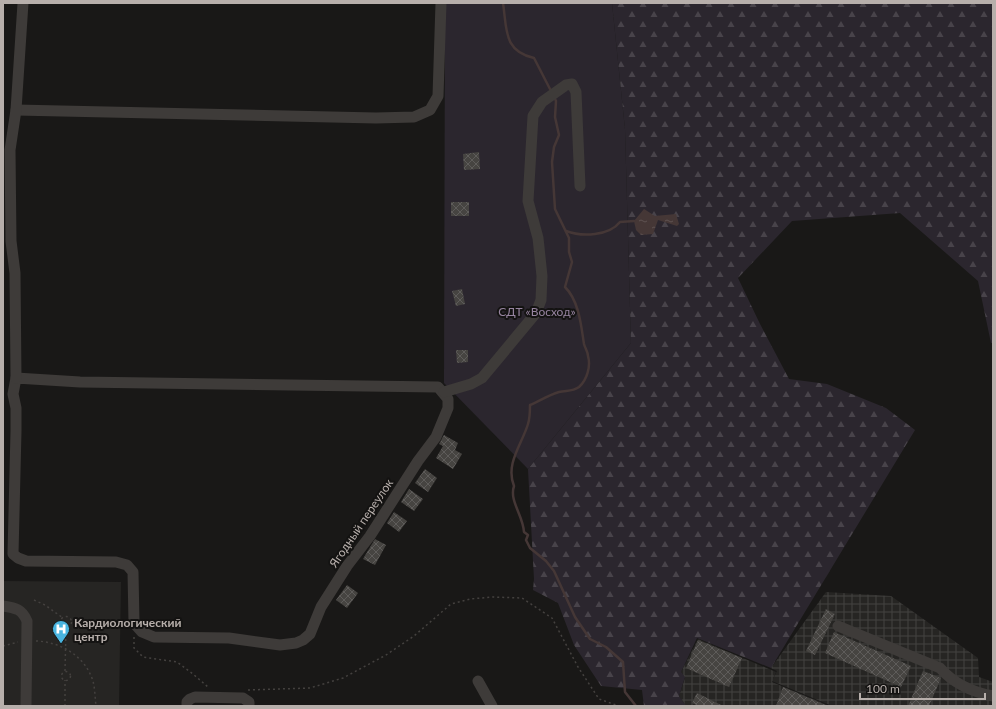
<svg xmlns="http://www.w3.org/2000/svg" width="996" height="709" viewBox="0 0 996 709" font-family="Lato,sans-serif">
<defs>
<pattern id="industrial-grid" width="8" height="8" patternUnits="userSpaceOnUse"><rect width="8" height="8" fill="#262523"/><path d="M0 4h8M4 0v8" fill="none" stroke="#434240"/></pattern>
<pattern id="forest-firs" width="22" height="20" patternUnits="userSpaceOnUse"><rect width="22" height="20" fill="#2b262e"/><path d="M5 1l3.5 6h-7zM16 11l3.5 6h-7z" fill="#48434a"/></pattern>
<pattern id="water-ripples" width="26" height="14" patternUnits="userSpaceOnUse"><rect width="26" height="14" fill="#453736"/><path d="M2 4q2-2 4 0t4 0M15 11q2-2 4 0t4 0" fill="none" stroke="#5e5150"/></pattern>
<pattern id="building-cross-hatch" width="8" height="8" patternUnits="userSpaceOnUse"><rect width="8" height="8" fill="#464441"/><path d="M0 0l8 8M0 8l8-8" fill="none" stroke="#5e5c5a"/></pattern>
</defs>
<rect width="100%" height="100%" fill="#191817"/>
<!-- built -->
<path fill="#262523" d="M3,581L121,582L119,706H3Z"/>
<!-- industrial -->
<g fill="url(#industrial-grid)">
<path d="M826,592L891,596L978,658L979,677L993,682V706H832L772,681L777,671L771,668Z"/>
<path d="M698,639L776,672L772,682L830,706H686L679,696L685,678L681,672Z"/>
</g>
<!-- green -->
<path fill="#2b262e" d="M445,3H612L625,129L631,343L528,469L444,383Z"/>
<!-- forest -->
<path fill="url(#forest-firs)" d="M612,3H993V343H991L978,281L900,213L792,221L738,278L760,324L789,379L827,384L886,408L915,430L771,668L697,638L681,672L685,677L679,696L686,706H644L642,690L601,686L574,645L558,603L533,590L534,579L528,469L631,343L625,129Z"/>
<!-- water -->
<path fill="url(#water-ripples)" d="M644,209L655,216L676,214L679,224L677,226L658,220L653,234L641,235L636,230L634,221Z"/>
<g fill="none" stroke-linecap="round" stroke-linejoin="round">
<!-- stream -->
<g stroke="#453736" stroke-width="2.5">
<path d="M503,3C507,29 503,51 534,58L551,91"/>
<path d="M554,97L556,101L555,117L559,135L554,147L552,162L555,209L569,238V252L572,262L565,287C579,301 581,325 584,344C585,348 588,352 588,356C591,366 587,380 579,387C572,392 566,390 559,392C549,395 539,401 530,405C530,411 530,418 528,424C522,444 505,464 514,486C509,501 523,515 524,532L528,535L526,540L530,548L546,561L554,571L575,617L590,639L606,647L623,662L625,692L636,706"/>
<path d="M566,231C582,237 609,236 620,222L634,221"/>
</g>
</g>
<!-- building -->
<g fill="url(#building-cross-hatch)">
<path d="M479,152L480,169L464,170L463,154Z"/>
<rect x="451" y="202" width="18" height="14"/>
<path d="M462,289L465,304L456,306L452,291Z"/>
<path d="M456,350H468V362L457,363Z"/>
<path d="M444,435L458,443L455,450L462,454L453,469L436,458L443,446L439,444Z"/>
<path d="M425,469L437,478L428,492L415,483Z"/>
<path d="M409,489L423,499L414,511L401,502Z"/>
<path d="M394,512L407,521L399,532L387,523Z"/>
<path d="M375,539L386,545L375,565L363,559Z"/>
<path d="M347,585L358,593L347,608L336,600Z"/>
<path d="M826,609L835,614L815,655L806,651Z"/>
<path d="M834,632L911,666L901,687L825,653Z"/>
<path d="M698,640L742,658L729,687L686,668Z"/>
<path d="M923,671L941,678L929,706H908Z"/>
<path d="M783,687L828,706H776Z"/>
<path d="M697,693L723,706H699L692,703Z"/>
</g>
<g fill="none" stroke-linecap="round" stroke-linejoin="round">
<!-- path -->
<g stroke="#44413f" stroke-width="1.5" stroke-dasharray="2 3" stroke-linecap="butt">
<path d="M34,600L45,605L63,618"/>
<circle cx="66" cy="622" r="5.5"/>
<path d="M134,637V648L143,657L177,662L193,674L208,687"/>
<path d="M36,641C61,642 85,656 93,681C95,689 95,698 96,706"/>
<path d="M3,646L18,642"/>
<path d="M65,671L66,627"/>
<circle cx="66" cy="676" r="4.5"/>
<path d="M248,690L310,688L343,678L386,655L414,636L451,604L470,599L493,597L522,598L552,618L578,667L599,699L619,706"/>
<path d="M65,706V680"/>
</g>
<!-- minor -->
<g stroke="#3e3b39" stroke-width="11">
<path d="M16,110L376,118L414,117L430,110L438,96L441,3"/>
<path d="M16,378L80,382L438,387L448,399V408L436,437L418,461L370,536L347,566L321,607L310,634L303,640L296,643L280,645L229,638L154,637L142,632L134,623L133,572L127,565L116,562L26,561L18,558L13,554L16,431V408L13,394Z"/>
<path d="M16,378L15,273L11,241L10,150L16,110L23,3"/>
<path d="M444,392L471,384L482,378L536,313L541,300L542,276L538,238L528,201L533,116L542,102L566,85L572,84L576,92L580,186"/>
<path d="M3,606C16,608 22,609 27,621L26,706"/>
<path d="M838,626L940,668C954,684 972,692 993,696"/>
<path d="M478,681L492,706"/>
<path d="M187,706V702L190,699L195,697L243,698L249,702V706"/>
</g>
</g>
<!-- icons -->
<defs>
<symbol id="hospital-pin" viewBox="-11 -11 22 30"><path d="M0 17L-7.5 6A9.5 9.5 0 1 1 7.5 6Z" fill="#49b4df" stroke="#141312"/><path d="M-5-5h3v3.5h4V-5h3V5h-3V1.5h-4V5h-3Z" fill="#fff"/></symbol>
</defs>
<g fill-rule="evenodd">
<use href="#hospital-pin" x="51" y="619" width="20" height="27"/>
</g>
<g text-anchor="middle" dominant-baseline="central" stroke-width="4" stroke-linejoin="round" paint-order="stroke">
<!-- park labels -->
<g font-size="12" fill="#9784a0" stroke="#141312">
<text x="537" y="311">СДТ «Восход»</text>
</g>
<!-- street labels -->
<g font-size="12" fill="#b7afab" stroke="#141312">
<text transform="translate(361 523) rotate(-56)">Ягодный переулок</text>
</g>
<!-- poi labels -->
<g font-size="12" font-weight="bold" fill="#b7afab" stroke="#141312" text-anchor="start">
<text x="74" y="622">Кардиологический<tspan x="74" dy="14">центр</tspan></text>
</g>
</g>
<!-- border -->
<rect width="996" height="709" fill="none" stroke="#b7afab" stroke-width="8"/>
<!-- scale -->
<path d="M860 693v6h125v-6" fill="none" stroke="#b7afab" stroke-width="2"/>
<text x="866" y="693" font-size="12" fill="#b7afab" stroke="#141312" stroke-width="3" paint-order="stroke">100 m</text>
</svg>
